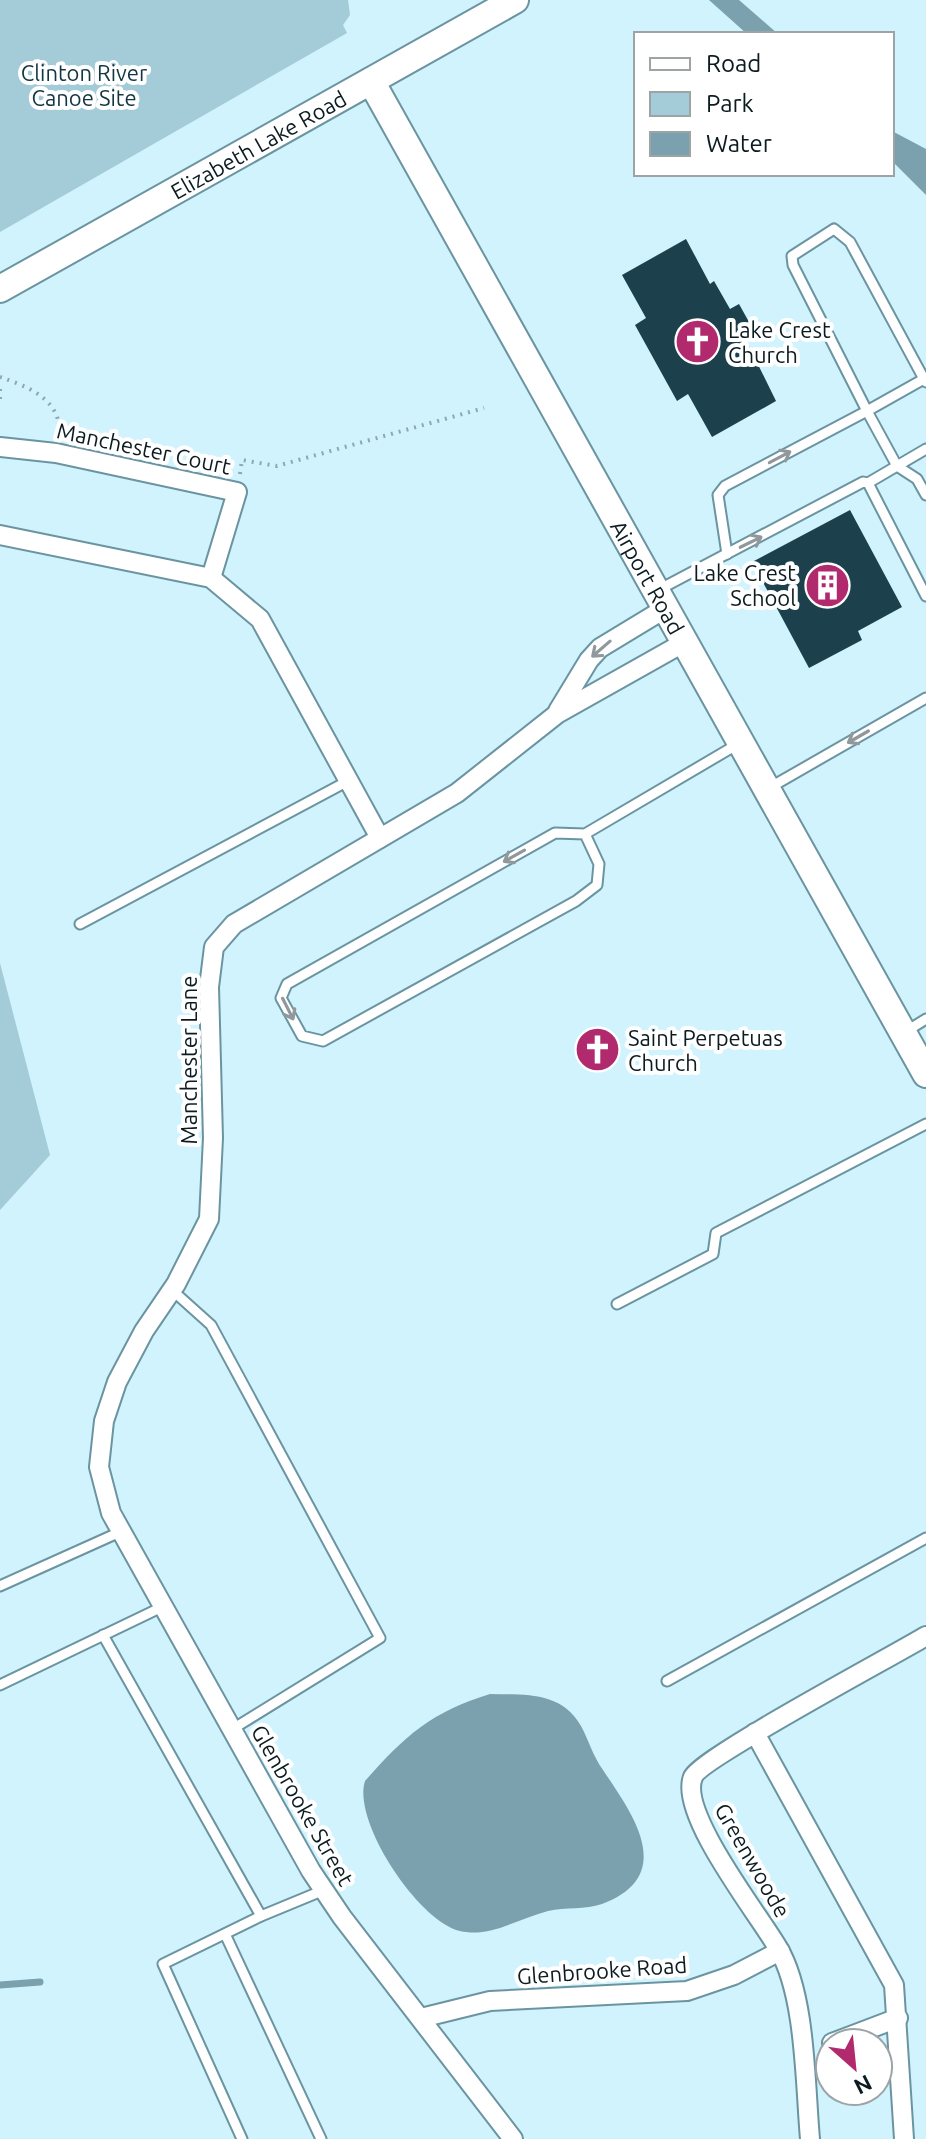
<svg xmlns="http://www.w3.org/2000/svg" width="926" height="2139" viewBox="0 0 926 2139" font-family="Ubuntu,sans-serif">
<rect width="100%" height="100%" fill="#d0f3fe"/>
<!-- green -->
<g fill="#a4cbd8">
<path d="M0,0H348L350,15L343,25L347,33L0,232Z"/>
<path d="M0,963L50,1155L0,1210Z"/>
</g>
<!-- water -->
<g fill="#7ba1ae">
<path d="M709,0H739L778,34H747Z"/>
<path d="M892,131L926,149V195L892,161Z"/>
<path d="M490,1694C525,1695 561,1691 581,1726C589,1741 593,1756 603,1770C631,1812 679,1875 602,1904C585,1910 566,1907 548,1911C520,1918 490,1938 460,1931C418,1921 352,1821 365,1781C405,1736 431,1712 490,1694Z"/>
</g>
<g fill="none" stroke-linecap="round" stroke-linejoin="round">
<!-- stream -->
<path stroke="#7ba1ae" stroke-width="7" d="M0,1985L40,1982"/>
</g>
<!-- building -->
<g fill="#1c414c">
<path d="M686,239L710,284L714,281L730,309L739,304L749,322L740,328L776,401L712,437L688,394L677,401L635,325L646,318L622,275Z"/>
<path d="M850,510L902,607L858,631L862,640L809,668L752,562Z"/>
</g>
<g fill="none" stroke-linecap="round" stroke-linejoin="round">
<defs>
<g id="lane">
<path d="M926,382L924,379L867,411L897,466L917,479L926,495"/>
<path d="M868,483L926,449"/>
<path d="M727,554L718,495L725,486L867,411L793,265L792,256L834,229L850,242L924,379"/>
<path d="M660,589L863,482L868,483L926,596"/>
<path d="M769,788L926,698"/>
<path d="M585,834L599,864L597,885L576,901L323,1041L302,1036L281,998L287,984L555,833L585,834L738,744"/>
<path d="M80,924L348,781"/>
<path d="M905,1032L926,1019"/>
<path d="M172,1290L211,1325L380,1638L231,1730"/>
<path d="M617,1304L713,1254L716,1233L926,1124"/>
<path d="M0,1586L120,1532"/>
<path d="M103,1635L261,1916L324,1890"/>
<path d="M667,1681L926,1538"/>
<path d="M0,1685L162,1607"/>
<path d="M225,1934L321,2139"/>
<path d="M242,2139L163,1964L261,1916"/>
</g>
<g id="street">
<path d="M0,447L56,453L237,492L211,578"/>
<path d="M0,535L211,578L260,619L380,838"/>
<path d="M558,711L589,660L600,648L666,608"/>
<path d="M755,1733L894,1985L904,2139"/>
<path d="M421,2018L490,2001L687,1991L734,1975L780,1951"/>
<path d="M832,2043L898,2018"/>
<path d="M513,2139L342,1917L311,1871L111,1513L99,1467L104,1421L117,1382L144,1331L176,1284L209,1219L213,1138L209,987L214,947L234,924L457,793L557,714L685,642"/>
<path d="M810,2139C805,2084 806,1995 778,1948C759,1915 678,1813 693,1777C701,1758 893,1656 926,1636"/>
</g>
<g id="secondary">
<path id="s1" d="M371,81L926,1074"/>
<path id="s2" d="M0,289L515,0"/>
</g>
</defs>
<!-- lane casing -->
<use href="#lane" stroke="#6b94a1" stroke-width="13"/>
<!-- street casing -->
<use href="#street" stroke="#6b94a1" stroke-width="22"/>
<!-- secondary casing -->
<use href="#secondary" stroke="#6b94a1" stroke-width="30"/>
<!-- path -->
<g stroke="#8ca8b1" stroke-width="4" stroke-dasharray="2 6" stroke-linecap="butt">
<path d="M0,377C26,386 62,399 59,434"/>
<path d="M0,389V405"/>
<path d="M240,474L242,460L277,466L484,408"/>
</g>
<!-- lane -->
<use href="#lane" stroke="#fff" stroke-width="9"/>
<!-- street -->
<use href="#street" stroke="#fff" stroke-width="18"/>
<!-- secondary -->
<use href="#secondary" stroke="#fff" stroke-width="26"/>
</g>
<!-- one-way arrows -->
<defs><path id="oneway-shaft" d="M-6 0H5M1.5-3L5.5 0L1.5 3" fill="none" stroke-width="1.6" stroke-linecap="round" stroke-linejoin="round" transform="scale(2)"/></defs>
<g stroke="#91989b">
<use href="#oneway-shaft" transform="translate(780 457) rotate(-28)"/>
<use href="#oneway-shaft" transform="translate(751 542) rotate(-26)"/>
<use href="#oneway-shaft" transform="translate(601 649) rotate(139)"/>
<use href="#oneway-shaft" transform="translate(858 737) rotate(150)"/>
<use href="#oneway-shaft" transform="translate(514 856) rotate(151)"/>
<use href="#oneway-shaft" transform="translate(288 1009) rotate(63)"/>
</g>
<!-- icons -->
<defs>
<symbol id="church-disc" viewBox="-11 -11 22 22"><circle r="9.5" fill="#b12a6e" stroke="#fff"/><path d="M-1.2-6h2.4v3.5h3.3v2.4h-3.3V6h-2.4V-.1h-3.3v-2.4h3.3Z" fill="#fff"/></symbol>
<symbol id="building-disc" viewBox="-11 -11 22 22"><circle r="9.5" fill="#b12a6e" stroke="#fff"/><path d="M-4-6H4V6H1V3H-1V6H-4ZM-2.5-4.3h1.7v1.8h-1.7ZM.8-4.3h1.7v1.8H.8ZM-2.5-1h1.7V.8h-1.7ZM.8-1h1.7V.8H.8Z" fill="#fff"/></symbol>
</defs>
<g fill-rule="evenodd">
<use href="#church-disc" x="672" y="316" width="51" height="51"/>
<use href="#building-disc" x="802" y="560" width="51" height="51"/>
<use href="#church-disc" x="572" y="1024" width="51" height="51"/>
</g>
<g text-anchor="middle" dominant-baseline="central" stroke-width="8" stroke-linejoin="round" paint-order="stroke">
<!-- park labels -->
<g font-size="22" fill="#123742" stroke="#fff">
<text x="84" y="72">Clinton River<tspan x="84" dy="25">Canoe Site</tspan></text>
</g>
<!-- street labels -->
<g font-size="22" fill="#0b1b20" stroke="#fff">
<text stroke="none"><textPath href="#s2" startOffset="296">Elizabeth Lake Road</textPath></text>
<text transform="translate(144 448) rotate(12)">Manchester Court</text>
<text stroke="none"><textPath href="#s1" startOffset="568">Airport Road</textPath></text>
<text transform="translate(188 1060) rotate(-90)">Manchester Lane</text>
<text transform="translate(303 1805) rotate(60)">Glenbrooke Street</text>
<text transform="translate(753 1860) rotate(60)">Greenwoode</text>
<text transform="translate(602 1970) rotate(-4)">Glenbrooke Road</text>
</g>
<!-- poi labels -->
<g font-size="22" fill="#0b1b20" stroke="#fff" text-anchor="start">
<text x="728" y="329">Lake Crest<tspan x="728" dy="25">Church</tspan></text>
<text x="796" y="572" text-anchor="end">Lake Crest<tspan x="796" dy="25">School</tspan></text>
<text x="628" y="1037">Saint Perpetuas<tspan x="628" dy="25">Church</tspan></text>
</g>
</g>
<!-- legend -->
<rect x="634" y="32" width="260" height="144" fill="#ffffff" stroke="#9da4a6" stroke-width="2"/>
<rect x="650" y="58" width="40" height="12" fill="#ffffff" stroke="#9da4a6" stroke-width="2"/>
<text x="706" y="72" font-size="24" fill="#0b1b20">Road</text>
<rect x="650" y="92" width="40" height="24" fill="#a4cbd8" stroke="#9da4a6" stroke-width="2"/>
<text x="706" y="112" font-size="24" fill="#0b1b20">Park</text>
<rect x="650" y="132" width="40" height="24" fill="#7ba1ae" stroke="#9da4a6" stroke-width="2"/>
<text x="706" y="152" font-size="24" fill="#0b1b20">Water</text>
<!-- north arrow -->
<g transform="translate(854 2067) rotate(153)"><circle r="38" fill="#ffffff" stroke="#9da4a6" stroke-width="2"/>
<path d="M0-6L14 30L0 20L-14 30Z" fill="#b12a6e"/>
<text y="-12" font-size="22" font-weight="bold" text-anchor="middle" fill="#0b1b20">N</text>
</g>
</svg>
